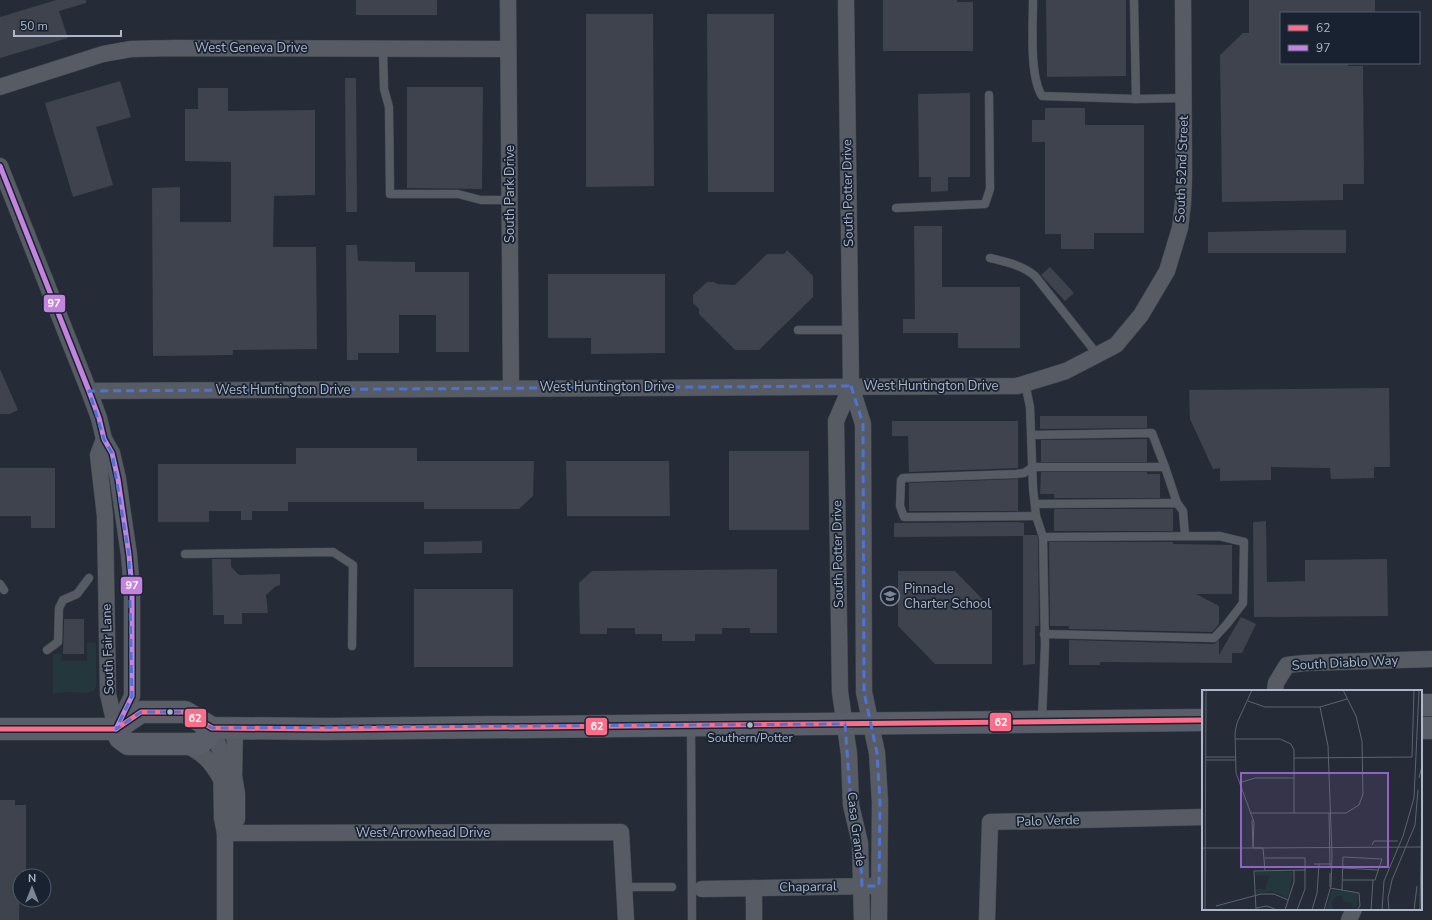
<svg xmlns="http://www.w3.org/2000/svg" width="1432" height="920" viewBox="0 0 1432 920" font-family="'Nunito Sans',sans-serif">
<rect width="100%" height="100%" fill="#262c37"/>
<!-- green -->
<path fill="#23373d" d="M87,642L96,643V686L94,691L86,693L69,692L53,694V654H61L62,661H87Z"/>
<!-- building -->
<g fill="#3e434d">
<path d="M56,0H86V3L59,11L68,38L0,58V17Z"/>
<rect x="356" y="0" width="81" height="15"/>
<path d="M883,0H957V2H973V51H883Z"/>
<path d="M1046,0H1126V76L1047,77Z"/>
<path d="M1249,0H1375V13H1281V63H1348V66H1363L1364,184H1343V200L1222,202L1220,55L1243,33H1249Z"/>
<path d="M586,14H653L654,186L586,187Z"/>
<path d="M707,14H774V192H708Z"/>
<path d="M345,78H356L357,212H346Z"/>
<path d="M120,81L131,117L96,127L113,185L73,197L45,103Z"/>
<path d="M407,87H483L482,189L407,188Z"/>
<path d="M198,88H228V111L315,110V195L274,196L273,247H316L317,349L233,350V355L153,356L152,188L180,187V222H231V162L185,161V109H198Z"/>
<path d="M970,93V177H948V191L931,192V177H919L918,94Z"/>
<path d="M1045,108H1085V125H1144V233H1094V249H1061V234H1045V142H1032V120H1045Z"/>
<path d="M914,226H942V287H1020V348H958V333H903V319H915Z"/>
<path d="M1302,230H1346V253H1208V232Z"/>
<path d="M346,245H357L358,261L415,262V272H469V352H436V315H399V353H358V360H347Z"/>
<path d="M787,250L813,276V297L759,350H735L699,314V309L693,303V295L707,282H714L717,284L735,285L767,254H784Z"/>
<path d="M1050,267L1074,293L1065,301L1041,275Z"/>
<path d="M548,274H665V353L591,354V338H548Z"/>
<path d="M0,369L18,410L10,414H0Z"/>
<path d="M1389,388L1390,467H1374V478L1331,479L1330,468L1271,467V480L1220,481V468L1213,469L1190,419L1189,390Z"/>
<path d="M1040,416H1147V428L1040,429Z"/>
<path d="M892,421H1018V468L909,472L908,436H892Z"/>
<path d="M1147,439V462H1041V440Z"/>
<path d="M296,448H417V461H534L533,496L519,509H424V502H288V511H252V520H241V511H209V522H158V464H296Z"/>
<rect x="729" y="451" width="80" height="79"/>
<path d="M566,461H669L670,516H567Z"/>
<path d="M0,468H55V528H31V516H0Z"/>
<path d="M1041,472H1147V474H1160V498H1054V494H1040Z"/>
<path d="M1018,479V511H909V483Z"/>
<rect x="1054" y="509" width="119" height="22"/>
<path d="M1266,521L1267,582L1305,581V560L1387,559L1388,616L1254,617L1253,522Z"/>
<path d="M1018,522L1024,523V535H1037L1038,538L1039,626H1035V664L1023,665V536L894,537V523Z"/>
<path d="M482,541V553L424,554V542Z"/>
<path d="M1049,542H1173V544L1232,545V594H1196L1219,606V624L1212,632L1069,629V626H1050Z"/>
<path d="M212,559H231V567L239,575L280,574V585L276,586L266,595L268,613H242V624H224V615H213Z"/>
<path d="M777,569V633H750V628H722V634H695V641H662V634H635V628H607V634H580L579,583L592,571Z"/>
<path d="M898,571H955L992,609V664H935L898,626Z"/>
<rect x="414" y="589" width="99" height="78"/>
<path d="M1241,617L1256,624L1242,653H1232V663L1100,662V665H1069V640L1214,644L1219,640V655Z"/>
<path d="M64,619H84V654H63Z"/>
<path d="M0,800H15V805H26V876H20L19,920H0Z"/>
</g>
<g fill="none" stroke-linecap="round" stroke-linejoin="round">
<defs>
<g id="service">
<path d="M1033,0C1033,25 1029,75 1042,96L1136,99"/>
<path d="M1134,0L1136,99L1184,98"/>
<path d="M383,49L384,89L389,107L390,194H458L481,200H510"/>
<path d="M896,208L985,204L990,189L989,95"/>
<path d="M990,258C1006,262 1022,265 1035,276L1097,354"/>
<path d="M798,330H850"/>
<path d="M1025,383L1030,407L1033,488L1036,516L1043,537L1045,645L1042,720"/>
<path d="M1032,435L1152,433L1165,467"/>
<path d="M1035,504L1177,503L1183,511L1185,536"/>
<path d="M1036,516L904,517L900,506L901,480L903,478L1016,474L1024,473L1033,467H1165L1177,503"/>
<path d="M1043,537L1219,536L1244,542L1243,603L1227,624L1214,638L1044,634"/>
<path d="M185,554L333,552L353,565L352,646"/>
<path d="M0,584L4,590"/>
<path d="M47,650L58,642L59,608L63,600L77,594L89,578"/>
<path d="M691,727L692,920"/>
<path d="M624,887H672"/>
</g>
<g id="minor">
<path d="M508,0L511,388"/>
<path d="M846,0L851,386L863,424L864,692L877,753L880,802L879,920"/>
<path d="M0,87L103,54L131,49L174,48L508,49"/>
<path d="M0,166L89,391L99,418L104,439L112,453L118,479L129,555L132,589V696L116,729"/>
<path d="M851,386L836,421L840,692L849,754L851,805L860,843L862,920"/>
<path d="M89,391C399,390 708,386 1017,386L1066,371L1116,345L1141,315L1167,271L1180,228L1183,203L1184,176L1183,0"/>
<path d="M104,439L98,455L105,516L108,694L116,729"/>
<path d="M1275,691L1276,683L1287,665L1305,663L1432,659"/>
<path d="M212,728L221,753L222,818L225,833V920"/>
<path d="M184,744C203,753 211,761 221,779"/>
<path d="M225,833L621,832L626,920"/>
<path d="M225,833L237,819V794L234,776L235,728"/>
<path d="M702,889L873,886"/>
<path d="M754,920V888"/>
<path d="M987,920L990,822L1203,817"/>
<path d="M1349,920L1354,909"/>
</g>
<g id="secondary">
<path d="M1421,705H1432"/>
<path d="M1421,728H1432"/>
<path d="M0,729H116L141,712H185L212,728L326,729L1203,720"/>
<path d="M116,729L120,738L128,744H198L207,738L212,728"/>
</g>
</defs>
<!-- service casing -->
<use href="#service" stroke="#42474f" stroke-width="9"/>
<!-- minor casing -->
<use href="#minor" stroke="#42474f" stroke-width="17"/>
<!-- secondary casing -->
<use href="#secondary" stroke="#42474f" stroke-width="23"/>
<!-- service -->
<use href="#service" stroke="#565b64" stroke-width="8"/>
<!-- minor -->
<use href="#minor" stroke="#565b64" stroke-width="16"/>
<!-- secondary -->
<use href="#secondary" stroke="#5a5e69" stroke-width="22"/>
<defs>
<path id="bus-1" d="M0,729H116L141,712H185L212,728L326,729L1203,720"/>
<path id="bus-2" d="M0,166L89,391L99,418L104,439L112,453L118,479L129,555L132,589V696L116,729"/>
</defs>
<!-- bus-1 casing -->
<use href="#bus-1" stroke="#192231" stroke-width="8"/>
<!-- bus-2 casing -->
<use href="#bus-2" stroke="#192231" stroke-width="8"/>
<!-- bus-1 -->
<use href="#bus-1" stroke="#fb6d88" stroke-width="5"/>
<!-- bus-2 -->
<use href="#bus-2" stroke="#c483df" stroke-width="5"/>
</g>
<!-- marked area -->
<path fill="none" stroke="#5073d3" stroke-width="3" stroke-dasharray="8 5" stroke-linejoin="round" d="M851,386L863,424L864,692L877,753L880,802L879,886H862L860,843L851,805L845,724L212,728L185,712H141L116,729L132,696L129,555L112,453L104,439L89,391Z"/>
<!-- icons -->
<defs>
<symbol id="school-ring" viewBox="-11 -11 22 22"><circle r="9.5" fill="#192231" stroke="#7e8696" stroke-width="1.5"/><path d="M0-5L7-2L0 1L-7-2ZM-4 1L0 2.5L4 1V4Q0 6-4 4Z" fill="#7e8696"/></symbol>
</defs>
<g fill-rule="evenodd">
<use href="#school-ring" x="879" y="585" width="22" height="22"/>
</g>
<!-- markers -->
<g fill="#aeb7c9" stroke="#192231" stroke-width="1.5">
<circle cx="170" cy="712" r="3.5"/>
<circle cx="750" cy="725" r="3.5"/>
</g>
<g text-anchor="middle" dominant-baseline="central" stroke-width="3.5" stroke-linejoin="round" paint-order="stroke">
<!-- bus labels -->
<g font-size="12" fill="#aeb7c9" stroke="#192231">
<text x="750" y="738">Southern/Potter</text>
</g>
<!-- street labels -->
<g font-size="13" fill="#aeb7c9" stroke="#192231">
<text x="251" y="48">West Geneva Drive</text>
<text transform="translate(1182 169) rotate(-88)">South 52nd Street</text>
<text transform="translate(848 193) rotate(-91)">South Potter Drive</text>
<text transform="translate(510 194) rotate(-90)">South Park Drive</text>
<text x="931" y="386">West Huntington Drive</text>
<text x="607" y="387">West Huntington Drive</text>
<text x="283" y="390">West Huntington Drive</text>
<text transform="translate(838 554) rotate(-91)">South Potter Drive</text>
<text transform="translate(108 649) rotate(-92)">South Fair Lane</text>
<text transform="translate(1345 663) rotate(-3)">South Diablo Way</text>
<text transform="translate(1048 821) rotate(-2)">Palo Verde</text>
<text transform="translate(856 829) rotate(83)">Casa Grande</text>
<text x="423" y="833">West Arrowhead Drive</text>
<text transform="translate(808 887) rotate(-1)">Chaparral</text>
</g>
<!-- poi labels -->
<g font-size="13" fill="#aeb7c9" stroke="#192231" text-anchor="start">
<text x="904" y="589">Pinnacle<tspan x="904" dy="15">Charter School</tspan></text>
</g>
</g>
<!-- overview -->
<g transform="translate(1202 690)">
<rect width="220" height="220" fill="#262c37"/>
<path d="M78,181L91,182L86,208L70,201L54,204L53,200L58,198L63,200L67,186L54,185L53,182ZM130,200L156,203L155,216L151,218V213L142,212L140,206H135L129,212L132,220H124Z" fill="#23373d"/>
<path fill="none" stroke="#5c6471" stroke-width="1" d="M50,0L35,33L33,43L34,83L52,132L51,158M46,11L63,17H118L145,9M118,17L126,56L130,165L129,196L122,220M33,49H78L89,54L92,60V123M4,67H34M92,68L210,67L212,0M4,70H34M217,88L220,76M37,93L53,88H92M49,123H144L157,115L161,104L160,51L154,26L141,0M127,123L128,176M50,130L51,157M0,138L1,0M170,155L172,151H196M0,158H61M51,158L220,157M61,158L63,180M63,168H103V199L95,220M112,174H129M141,178L177,180M128,197V183M128,198L157,203L158,216L155,220M140,200L141,167L180,169L173,190H141M14,216L59,204H72L86,210M54,218L65,216L75,220M0,220V189M3,220L4,0M54,220L52,181L104,180M83,220L92,192V180M110,220L115,203L117,174M169,220L171,190M180,220L182,191L201,146L212,108L217,0M187,220L186,208L190,190L213,135L216,100M212,220L215,196M218,220L220,103"/>
<path fill="#8f64c3" fill-opacity="0.15" stroke="#8f64c3" stroke-width="2" d="M39,83H186V177H39Z"/>
<rect width="220" height="220" fill="none" stroke="#aeb7c9" stroke-width="2"/>
</g>
<g stroke="#192231" stroke-width="1.5">
<rect x="43" y="294" width="23" height="19" rx="4" fill="#c483df"/>
<rect x="120" y="576" width="23" height="19" rx="4" fill="#c483df"/>
<rect x="184" y="708" width="23" height="20" rx="4" fill="#fb6d88"/>
<rect x="989" y="712" width="23" height="20" rx="4" fill="#fb6d88"/>
<rect x="585" y="717" width="23" height="19" rx="4" fill="#fb6d88"/>
</g>
<g font-size="11" text-anchor="middle" font-weight="bold" fill="#fff">
<text x="54" y="307">97</text>
<text x="132" y="589">97</text>
<text x="195" y="722">62</text>
<text x="1001" y="726">62</text>
<text x="597" y="730">62</text>
</g>
<!-- legend -->
<rect x="1280" y="12" width="140" height="52" fill="#192231" stroke="#555e6e"/>
<rect x="1288" y="25" width="20" height="6" fill="#fb6d88" stroke="#555e6e"/>
<text x="1316" y="32" font-size="12" fill="#aeb7c9">62</text>
<rect x="1288" y="45" width="20" height="6" fill="#c483df" stroke="#555e6e"/>
<text x="1316" y="52" font-size="12" fill="#aeb7c9">97</text>
<!-- north arrow -->
<g transform="translate(32 888)"><circle r="19" fill="#192231" stroke="#555e6e"/>
<path d="M0-3L7 15L0 10L-7 15Z" fill="#7e8696"/>
<text y="-6" font-size="11" font-weight="bold" text-anchor="middle" fill="#aeb7c9">N</text>
</g>
<!-- scale -->
<path d="M14 30v6h107v-6" fill="none" stroke="#aeb7c9" stroke-width="2"/>
<text x="20" y="30" font-size="12" fill="#aeb7c9" stroke="#192231" stroke-width="3" paint-order="stroke">50 m</text>
</svg>
